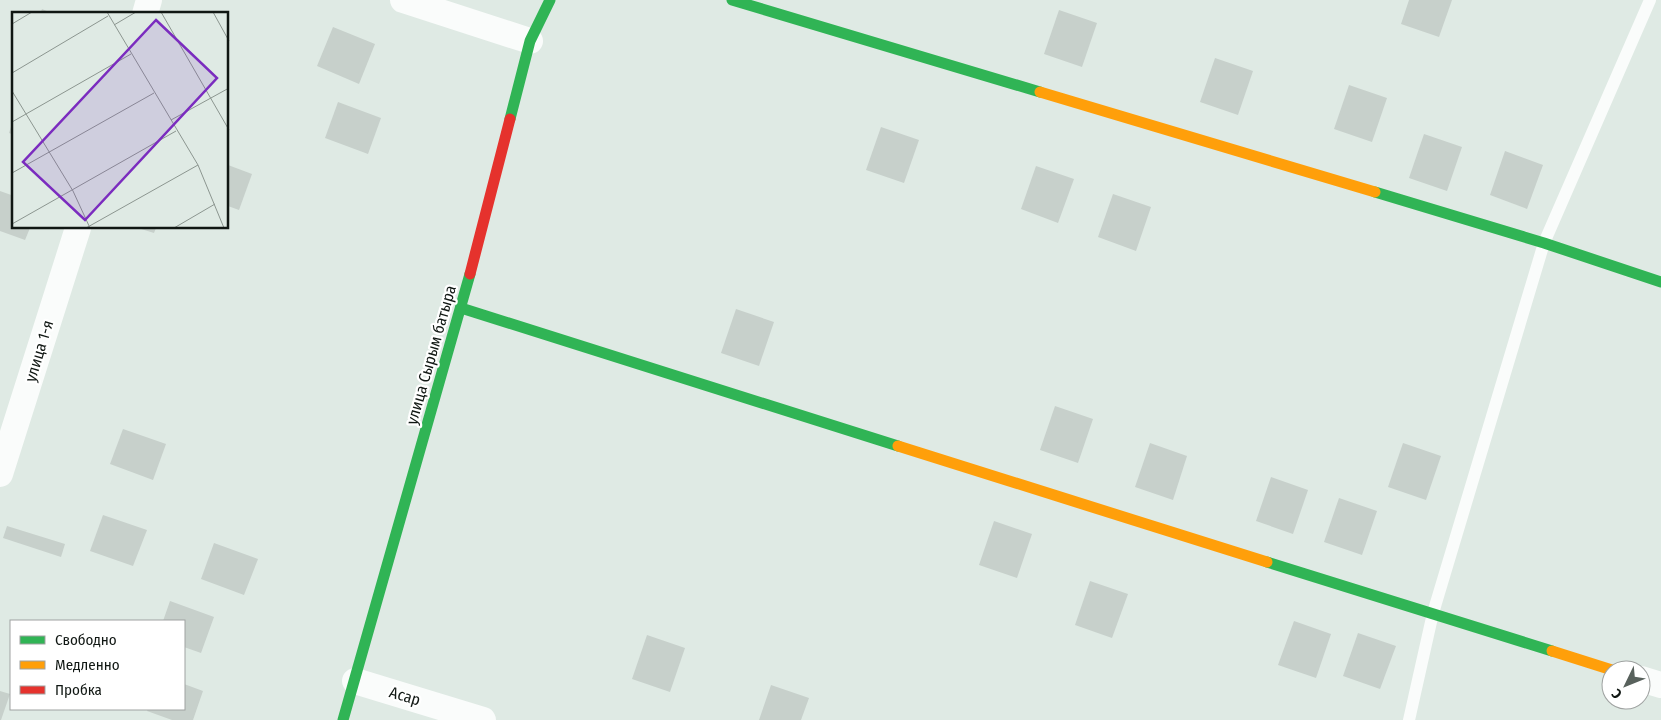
<svg xmlns="http://www.w3.org/2000/svg" width="1661" height="720" viewBox="0 0 1661 720" font-family="'Fira Sans Condensed',sans-serif">
<rect width="100%" height="100%" fill="#dfeae4"/>
<!-- building -->
<g fill="#c7d0cb">
<path d="M1409,0H1452L1439,37L1401,24Z"/>
<path d="M42,9L54,14H40Z"/>
<path d="M1059,10L1097,23L1082,67L1044,54Z"/>
<path d="M333,27L375,44L359,84L317,66Z"/>
<path d="M1215,58L1253,71L1238,115L1200,102Z"/>
<path d="M1349,85L1387,98L1372,142L1334,129Z"/>
<path d="M338,102L381,118L368,154L325,138Z"/>
<path d="M13,120H14V135L9,133Z"/>
<path d="M881,127L919,140L904,183L866,170Z"/>
<path d="M1424,134L1462,147L1447,191L1409,178Z"/>
<path d="M1505,151L1543,165L1527,209L1490,195Z"/>
<path d="M228,165L252,174L239,210L228,206Z"/>
<path d="M1036,166L1074,179L1058,223L1021,209Z"/>
<path d="M0,191L14,196V228H30L25,240L0,231Z"/>
<path d="M1113,194L1151,207L1136,251L1098,237Z"/>
<path d="M138,228H156L154,233Z"/>
<path d="M736,309L774,322L759,366L721,353Z"/>
<path d="M1055,406L1093,419L1078,463L1040,450Z"/>
<path d="M123,429L166,444L153,480L110,464Z"/>
<path d="M1150,443L1187,456L1173,500L1135,487Z"/>
<path d="M1403,443L1441,456L1426,500L1388,487Z"/>
<path d="M1271,477L1308,490L1293,534L1256,521Z"/>
<path d="M1339,498L1377,511L1362,555L1324,542Z"/>
<path d="M103,515L147,530L133,566L90,551Z"/>
<path d="M994,521L1032,534L1017,578L979,565Z"/>
<path d="M7,526L65,544L61,557L3,538Z"/>
<path d="M214,543L258,559L244,595L201,579Z"/>
<path d="M1090,581L1128,594L1112,638L1075,625Z"/>
<path d="M170,601L214,617L201,653L184,647V621H163Z"/>
<path d="M1294,621L1331,634L1316,678L1278,665Z"/>
<path d="M1358,633L1396,646L1380,689L1343,676Z"/>
<path d="M647,635L685,648L670,692L632,679Z"/>
<path d="M184,684L203,691L193,720H172L147,711L148,709H184Z"/>
<path d="M771,685L809,698L801,720H759Z"/>
<path d="M0,691L10,694L1,720H0Z"/>
</g>
<g fill="none" stroke-linecap="round" stroke-linejoin="round">
<!-- lane -->
<path stroke="#fafcfb" stroke-width="12" d="M1409,720L1433,613L1544,243L1650,0"/>
<!-- street -->
<g stroke="#fafcfb" stroke-width="26">
<path d="M403,0L530,41"/>
<path d="M145,14L149,0"/>
<path d="M0,474L78,228"/>
<path d="M1641,679L1661,685"/>
<path d="M355,681L483,720"/>
</g>
<!-- fast -->
<g stroke="#30b455" stroke-width="11">
<path d="M732,0L1040,92"/>
<path d="M510,119L530,41L550,0"/>
<path d="M1375,192L1544,243L1661,282"/>
<path d="M461,308L898,446"/>
<path d="M1267,562L1552,651"/>
<path d="M343,720L470,274"/>
</g>
<!-- slow -->
<g stroke="#ff9f0a" stroke-width="11">
<path d="M1040,92L1375,192"/>
<path d="M898,446L1267,562"/>
<path d="M1552,651L1612,670"/>
</g>
<!-- jam -->
<path stroke="#e5322d" stroke-width="11" d="M470,274L510,119"/>
</g>
<g text-anchor="middle" dominant-baseline="central" stroke-width="4.5" stroke-linejoin="round" paint-order="stroke">
<!-- street labels -->
<g font-size="16" fill="#101713" stroke="#fff">
<text transform="translate(39 351) rotate(-73)">улица 1-я</text>
<text transform="translate(431 355) rotate(-74)">улица Сырым батыра</text>
<text transform="translate(405 696) rotate(17)">Асар</text>
</g>
</g>
<!-- overview -->
<g transform="translate(12 12)">
<rect width="216" height="216" fill="#dfeae4"/>
<path fill="none" stroke="#8c9690" stroke-width="1" d="M95,0L186,153L212,216M149,0L217,118M201,0L217,29M0,12L20,0M102,13L124,0M0,61L96,4M0,79L61,179L78,216M159,108L217,76M0,110L119,42M0,161L142,81M0,212L164,119M74,216L186,153M162,216L203,192"/>
<path fill="#7b2cbf" fill-opacity="0.15" stroke="#7b2cbf" stroke-width="2.5" d="M144,8L205,66L73,208L11,150Z"/>
<rect width="216" height="216" fill="none" stroke="#101713" stroke-width="2.5"/>
</g>
<!-- legend -->
<rect x="10" y="620" width="175" height="90" fill="#ffffff" stroke="#9fa2a1"/>
<rect x="20" y="636" width="25" height="8" fill="#30b455" stroke="#9fa2a1"/>
<text x="55" y="645" font-size="15" fill="#101713">Свободно</text>
<rect x="20" y="661" width="25" height="8" fill="#ff9f0a" stroke="#9fa2a1"/>
<text x="55" y="670" font-size="15" fill="#101713">Медленно</text>
<rect x="20" y="686" width="25" height="8" fill="#e5322d" stroke="#9fa2a1"/>
<text x="55" y="695" font-size="15" fill="#101713">Пробка</text>
<!-- north arrow -->
<g transform="translate(1626 685) rotate(227)"><circle r="24" fill="#ffffff" stroke="#9fa2a1"/>
<path d="M0-4L9 19L0 12L-9 19Z" fill="#58615c"/>
<text y="-8" font-size="14" font-weight="bold" text-anchor="middle" fill="#101713">С</text>
</g>
</svg>
